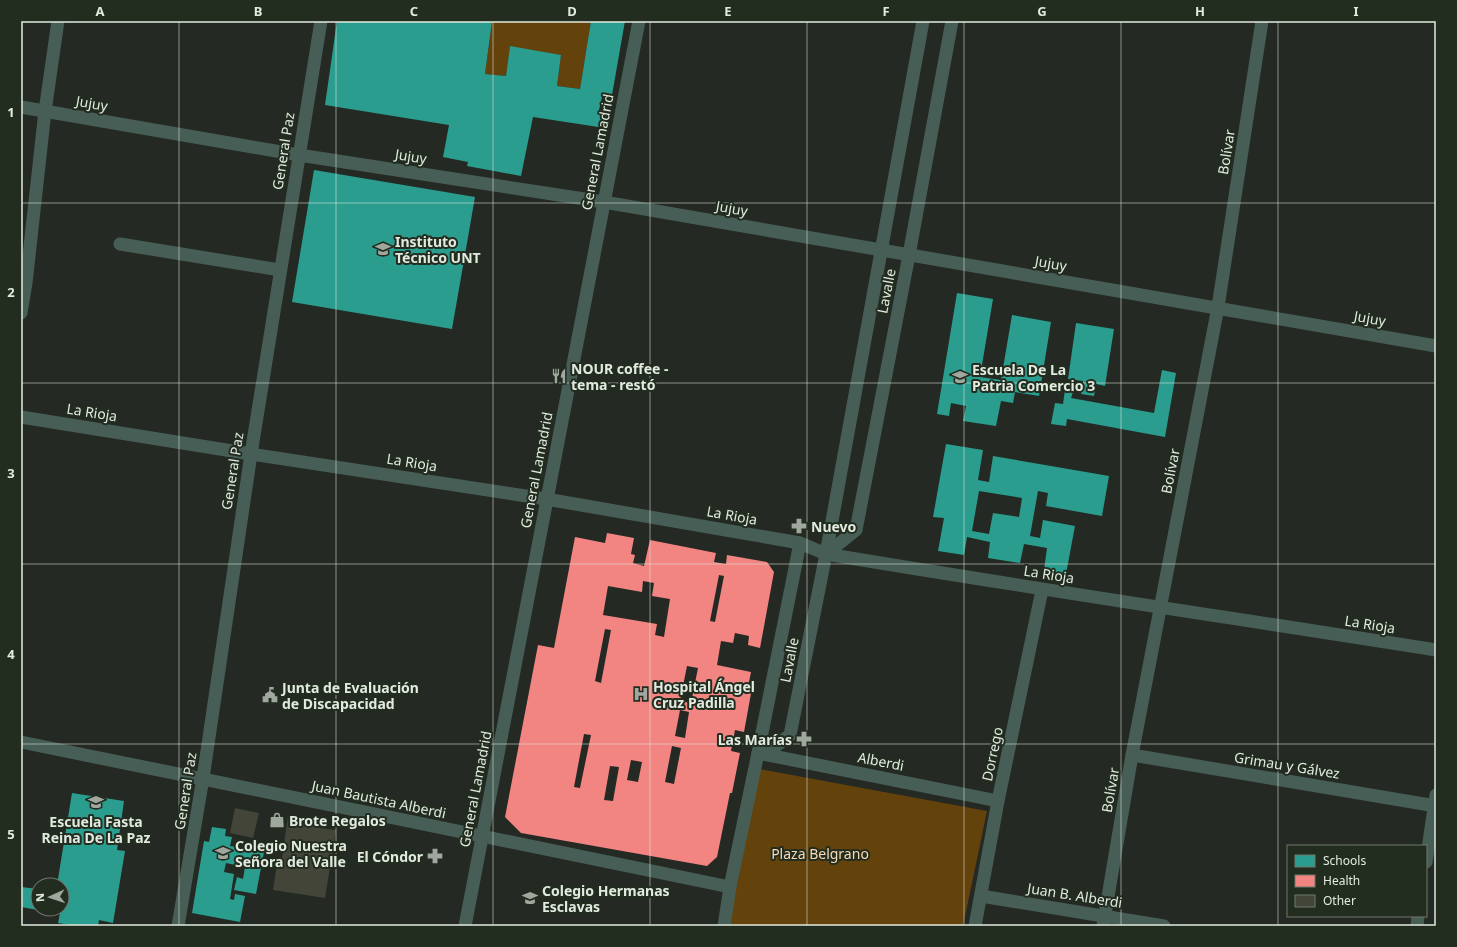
<svg xmlns="http://www.w3.org/2000/svg" width="1457" height="947" viewBox="0 0 1457 947" font-family="'Noto Sans',sans-serif">
<rect width="100%" height="100%" fill="#242a23"/>
<!-- green -->
<g fill="#64420b">
<path d="M492,21H591L580,89L557,86L561,55L510,47L506,76L485,74Z"/>
<path d="M759,769L987,811L963,926H729Z"/>
</g>
<!-- schools -->
<g fill="#2a9d8f" fill-rule="evenodd">
<path d="M337,21H492L485,74L506,76L510,46L561,55L557,86L580,89L591,21H625L612,95L603,93L599,110L607,111L605,128L533,117L521,176L467,166L468,162L443,157L449,125L325,105Z"/>
<path d="M314,170L475,197L452,329L292,302Z"/>
<path d="M957,293L993,299L980,377L1001,380L1012,315L1051,322L1039,396L1015,392L1013,403L1001,401L996,426L963,421L966,406L951,403L949,416L937,414Z"/>
<path d="M1076,323L1114,329L1105,386L1096,384L1094,396L1081,394L1083,381L1068,379Z"/>
<path d="M1162,370L1176,373L1165,437L1067,419L1066,426L1051,424L1055,403L1063,404L1065,390L1073,392L1071,398L1154,413Z"/>
<path d="M946,444L983,450L978,480L989,482L993,456L1109,476L1102,516L1046,506L1048,493L1038,491L1030,536L1040,538L1043,520L1075,526L1066,574L1044,570L1047,548L1024,544L1020,563L988,558L990,542L967,537L964,555L938,551L944,518L933,517ZM979,491L1022,498L1019,517L993,513L989,534L972,531Z"/>
<path d="M72,793L124,801L117,850L125,851L113,923L99,920L98,926H77L58,923L60,913L39,910L62,909V885H57Z"/>
<path d="M212,827L226,829L225,836L232,837L230,846L264,852L256,894L234,890L237,877L243,879L245,867L226,863L224,872L234,874L230,899L234,900L235,894L245,896L240,922L192,913L204,841L209,842Z"/>
<path d="M21,887L38,889V910L21,907Z"/>
</g>
<!-- health -->
<path fill="#f28482" fill-rule="evenodd" d="M607,533L634,538L631,554L635,555L633,563L644,566L650,540L716,553L714,562L726,564L727,555L767,562L774,572L760,648L748,645L749,636L735,633L733,643L721,641L717,665L751,672L748,687L752,688L744,732L735,730L731,751L740,753L732,793H730L717,857L707,866L521,833L505,817L538,645L554,648L575,537L605,543ZM719,575L724,576L715,622L710,621ZM643,581L654,583L652,596L670,599L664,637L655,635L657,624L603,615L608,586L642,592ZM605,629L611,630L601,683L595,681ZM687,666L698,668L691,703L680,701ZM680,710L689,712L685,738L675,736ZM584,734L591,735L580,788L574,787ZM672,746L681,748L674,784L665,782ZM631,760L642,762L638,782L627,780ZM610,766L619,767L613,801L604,800Z"/>
<!-- building -->
<g fill="#434539">
<path d="M235,808L259,813L253,838L230,833Z"/>
<path d="M288,816L320,821L319,828L336,830L325,898L273,890L278,858H282Z"/>
</g>
<g fill="none" stroke-linecap="round" stroke-linejoin="round">
<!-- minor -->
<g stroke="#475e57" stroke-width="13">
<path d="M21,107L299,155L604,202L1436,346"/>
<path d="M120,244L280,270"/>
<path d="M21,313L26,283L45,111L58,21"/>
<path d="M21,417L251,454L546,499L800,543L826,554C1029,588 1233,618 1436,650"/>
<path d="M800,543L758,753L998,801"/>
<path d="M826,554L856,530L909,255L952,21"/>
<path d="M21,742C258,789 493,839 730,887"/>
<path d="M1132,755L1436,806"/>
<path d="M1426,862L1436,795"/>
<path d="M981,896L1164,926"/>
<path d="M178,926L203,778L251,454L321,21"/>
<path d="M465,926L639,21"/>
<path d="M724,926L730,887L758,753L777,745L790,735L826,554L923,21"/>
<path d="M975,926L998,801L1042,590"/>
<path d="M1103,926L1132,755L1218,307L1262,21"/>
<path d="M1417,926L1418,916"/>
</g>
</g>
<!-- grid -->
<path fill="none" stroke="#e2eae0" stroke-width="1" stroke-opacity="0.55" d="M179,21V926M336,21V926M493,21V926M650,21V926M807,21V926M964,21V926M1121,21V926M1278,21V926M21,203H1436M21,383H1436M21,564H1436M21,744H1436"/>
<!-- icons -->
<defs>
<symbol id="university-bare" viewBox="-9 -9 18 18"><path d="M0-5L7-2L0 1L-7-2ZM-4 1L0 2.5L4 1V4Q0 6-4 4Z" fill="#a0a79e" stroke="#222d20" stroke-width="2.5" paint-order="stroke"/></symbol>
<symbol id="restaurant-bare" viewBox="-9 -9 18 18"><path d="M-5-6h1v4h1v-4h1v4h1v-4h1v5L-1.5 .5V6h-2V.5L-5-1ZM5-6V6H3V1.5H1.5Q1.5-4 5-6Z" fill="#a0a79e" stroke="#222d20" stroke-width="2.5" paint-order="stroke"/></symbol>
<symbol id="school-bare" viewBox="-9 -9 18 18"><path d="M0-5L7-2L0 1L-7-2ZM-4 1L0 2.5L4 1V4Q0 6-4 4Z" fill="#a0a79e" stroke="#222d20" stroke-width="2.5" paint-order="stroke"/></symbol>
<symbol id="pharmacy-bare" viewBox="-9 -9 18 18"><path d="M-2-6h4v4h4v4h-4v4h-4v-4h-4v-4h4Z" fill="#a0a79e" stroke="#222d20" stroke-width="2.5" paint-order="stroke"/></symbol>
<symbol id="hospital-bare" viewBox="-9 -9 18 18"><path d="M-5-5h3v3.5h4V-5h3V5h-3V1.5h-4V5h-3Z" fill="#a0a79e" stroke="#222d20" stroke-width="2.5" paint-order="stroke"/></symbol>
<symbol id="civic-bare" viewBox="-9 -9 18 18"><path d="M-.6-6.5H3V-4.5H.6V-3L4-1V1h2V6H-6V1h2V-1L-.6-3ZM-1.2 2.5V6h2.4V2.5Z" fill="#a0a79e" stroke="#222d20" stroke-width="2.5" paint-order="stroke"/></symbol>
<symbol id="shop-bare" viewBox="-9 -9 18 18"><path d="M-5-2.5h2.3a2.7 3.5 0 0 1 5.4 0H5L5.5 6h-11ZM-1.5-2.5h3a1.5 2.3 0 0 0-3 0Z" fill="#a0a79e" stroke="#222d20" stroke-width="2.5" paint-order="stroke"/></symbol>
</defs>
<g fill-rule="evenodd">
<use href="#university-bare" x="372" y="238" width="22" height="22"/>
<use href="#restaurant-bare" x="548" y="365" width="22" height="22"/>
<use href="#school-bare" x="949" y="366" width="22" height="22"/>
<use href="#pharmacy-bare" x="788" y="515" width="22" height="22"/>
<use href="#hospital-bare" x="630" y="683" width="22" height="22"/>
<use href="#civic-bare" x="259" y="684" width="22" height="22"/>
<use href="#pharmacy-bare" x="793" y="728" width="22" height="22"/>
<use href="#school-bare" x="85" y="791" width="22" height="22"/>
<use href="#shop-bare" x="266" y="809" width="22" height="22"/>
<use href="#school-bare" x="212" y="842" width="22" height="22"/>
<use href="#pharmacy-bare" x="424" y="845" width="22" height="22"/>
<use href="#school-bare" x="519" y="887" width="22" height="22"/>
</g>
<g text-anchor="middle" dominant-baseline="central" stroke-width="4" stroke-linejoin="round" paint-order="stroke">
<!-- street labels -->
<g font-size="14" fill="#e2eae0" stroke="#222d20">
<text transform="translate(92 103) rotate(10)">Jujuy</text>
<text transform="translate(283 151) rotate(-81)">General Paz</text>
<text transform="translate(597 152) rotate(-79)">General Lamadrid</text>
<text transform="translate(1226 152) rotate(-81)">Bolívar</text>
<text transform="translate(411 156) rotate(9)">Jujuy</text>
<text transform="translate(732 208) rotate(10)">Jujuy</text>
<text transform="translate(1051 263) rotate(10)">Jujuy</text>
<text transform="translate(886 291) rotate(-79)">Lavalle</text>
<text transform="translate(1370 318) rotate(10)">Jujuy</text>
<text transform="translate(92 412) rotate(9)">La Rioja</text>
<text transform="translate(412 462) rotate(9)">La Rioja</text>
<text transform="translate(536 470) rotate(-79)">General Lamadrid</text>
<text transform="translate(232 471) rotate(-81)">General Paz</text>
<text transform="translate(1170 471) rotate(-79)">Bolívar</text>
<text transform="translate(732 515) rotate(10)">La Rioja</text>
<text transform="translate(1049 574) rotate(9)">La Rioja</text>
<text transform="translate(1370 624) rotate(9)">La Rioja</text>
<text transform="translate(789 660) rotate(-79)">Lavalle</text>
<text transform="translate(992 754) rotate(-78)">Dorrego</text>
<text transform="translate(881 761) rotate(11)">Alberdi</text>
<text transform="translate(1287 765) rotate(9)">Grimau y Gálvez</text>
<text transform="translate(475 789) rotate(-79)">General Lamadrid</text>
<text transform="translate(1110 790) rotate(-80)">Bolívar</text>
<text transform="translate(185 791) rotate(-81)">General Paz</text>
<text transform="translate(379 799) rotate(12)">Juan Bautista Alberdi</text>
<text transform="translate(1075 895) rotate(9)">Juan B. Alberdi</text>
</g>
<!-- poi labels -->
<g font-size="14" font-weight="bold" fill="#e2eae0" stroke="#222d20" text-anchor="start">
<text x="395" y="241">Instituto<tspan x="395" dy="16">Técnico UNT</tspan></text>
<text x="571" y="368">NOUR coffee -<tspan x="571" dy="16">tema - restó</tspan></text>
<text x="972" y="369">Escuela De La<tspan x="972" dy="16">Patria Comercio 3</tspan></text>
<text x="811" y="526">Nuevo</text>
<text x="653" y="686">Hospital Ángel<tspan x="653" dy="16">Cruz Padilla</tspan></text>
<text x="282" y="687">Junta de Evaluación<tspan x="282" dy="16">de Discapacidad</tspan></text>
<text x="792" y="739" text-anchor="end">Las Marías</text>
<text x="289" y="820">Brote Regalos</text>
<text x="96" y="821" text-anchor="middle">Escuela Fasta<tspan x="96" dy="16">Reina De La Paz</tspan></text>
<text x="235" y="845">Colegio Nuestra<tspan x="235" dy="16">Señora del Valle</tspan></text>
<text x="423" y="856" text-anchor="end">El Cóndor</text>
<text x="542" y="890">Colegio Hermanas<tspan x="542" dy="16">Esclavas</tspan></text>
</g>
<!-- park labels -->
<g font-size="14" fill="#f9dab5" stroke="#222d20">
<text x="820" y="853">Plaza Belgrano</text>
</g>
</g>
<!-- border -->
<rect width="1457" height="947" fill="none" stroke="#222d20" stroke-width="44"/>
<!-- legend -->
<rect x="1287" y="845" width="140" height="72" fill="#222d20" stroke="#6f796d"/>
<rect x="1295" y="855" width="20" height="12" fill="#2a9d8f" stroke="#6f796d"/>
<text x="1323" y="865" font-size="12" fill="#e2eae0">Schools</text>
<rect x="1295" y="875" width="20" height="12" fill="#f28482" stroke="#6f796d"/>
<text x="1323" y="885" font-size="12" fill="#e2eae0">Health</text>
<rect x="1295" y="895" width="20" height="12" fill="#434539" stroke="#6f796d"/>
<text x="1323" y="905" font-size="12" fill="#e2eae0">Other</text>
<!-- north arrow -->
<g transform="translate(50 897) rotate(267)"><circle r="19" fill="#222d20" stroke="#6f796d"/>
<path d="M0-3L7 15L0 10L-7 15Z" fill="#a0a79e"/>
<text y="-6" font-size="11" font-weight="bold" text-anchor="middle" fill="#e2eae0">N</text>
</g>
<rect x="22" y="22" width="1413" height="903" fill="none" stroke="#e2eae0" stroke-width="1.5"/>
<g font-size="13" text-anchor="middle" font-weight="bold" fill="#e2eae0">
<text x="100" y="16">A</text>
<text x="258" y="16">B</text>
<text x="414" y="16">C</text>
<text x="572" y="16">D</text>
<text x="728" y="16">E</text>
<text x="886" y="16">F</text>
<text x="1042" y="16">G</text>
<text x="1200" y="16">H</text>
<text x="1356" y="16">I</text>
<text x="11" y="117">1</text>
<text x="11" y="297">2</text>
<text x="11" y="478">3</text>
<text x="11" y="659">4</text>
<text x="11" y="839">5</text>
</g>
</svg>
